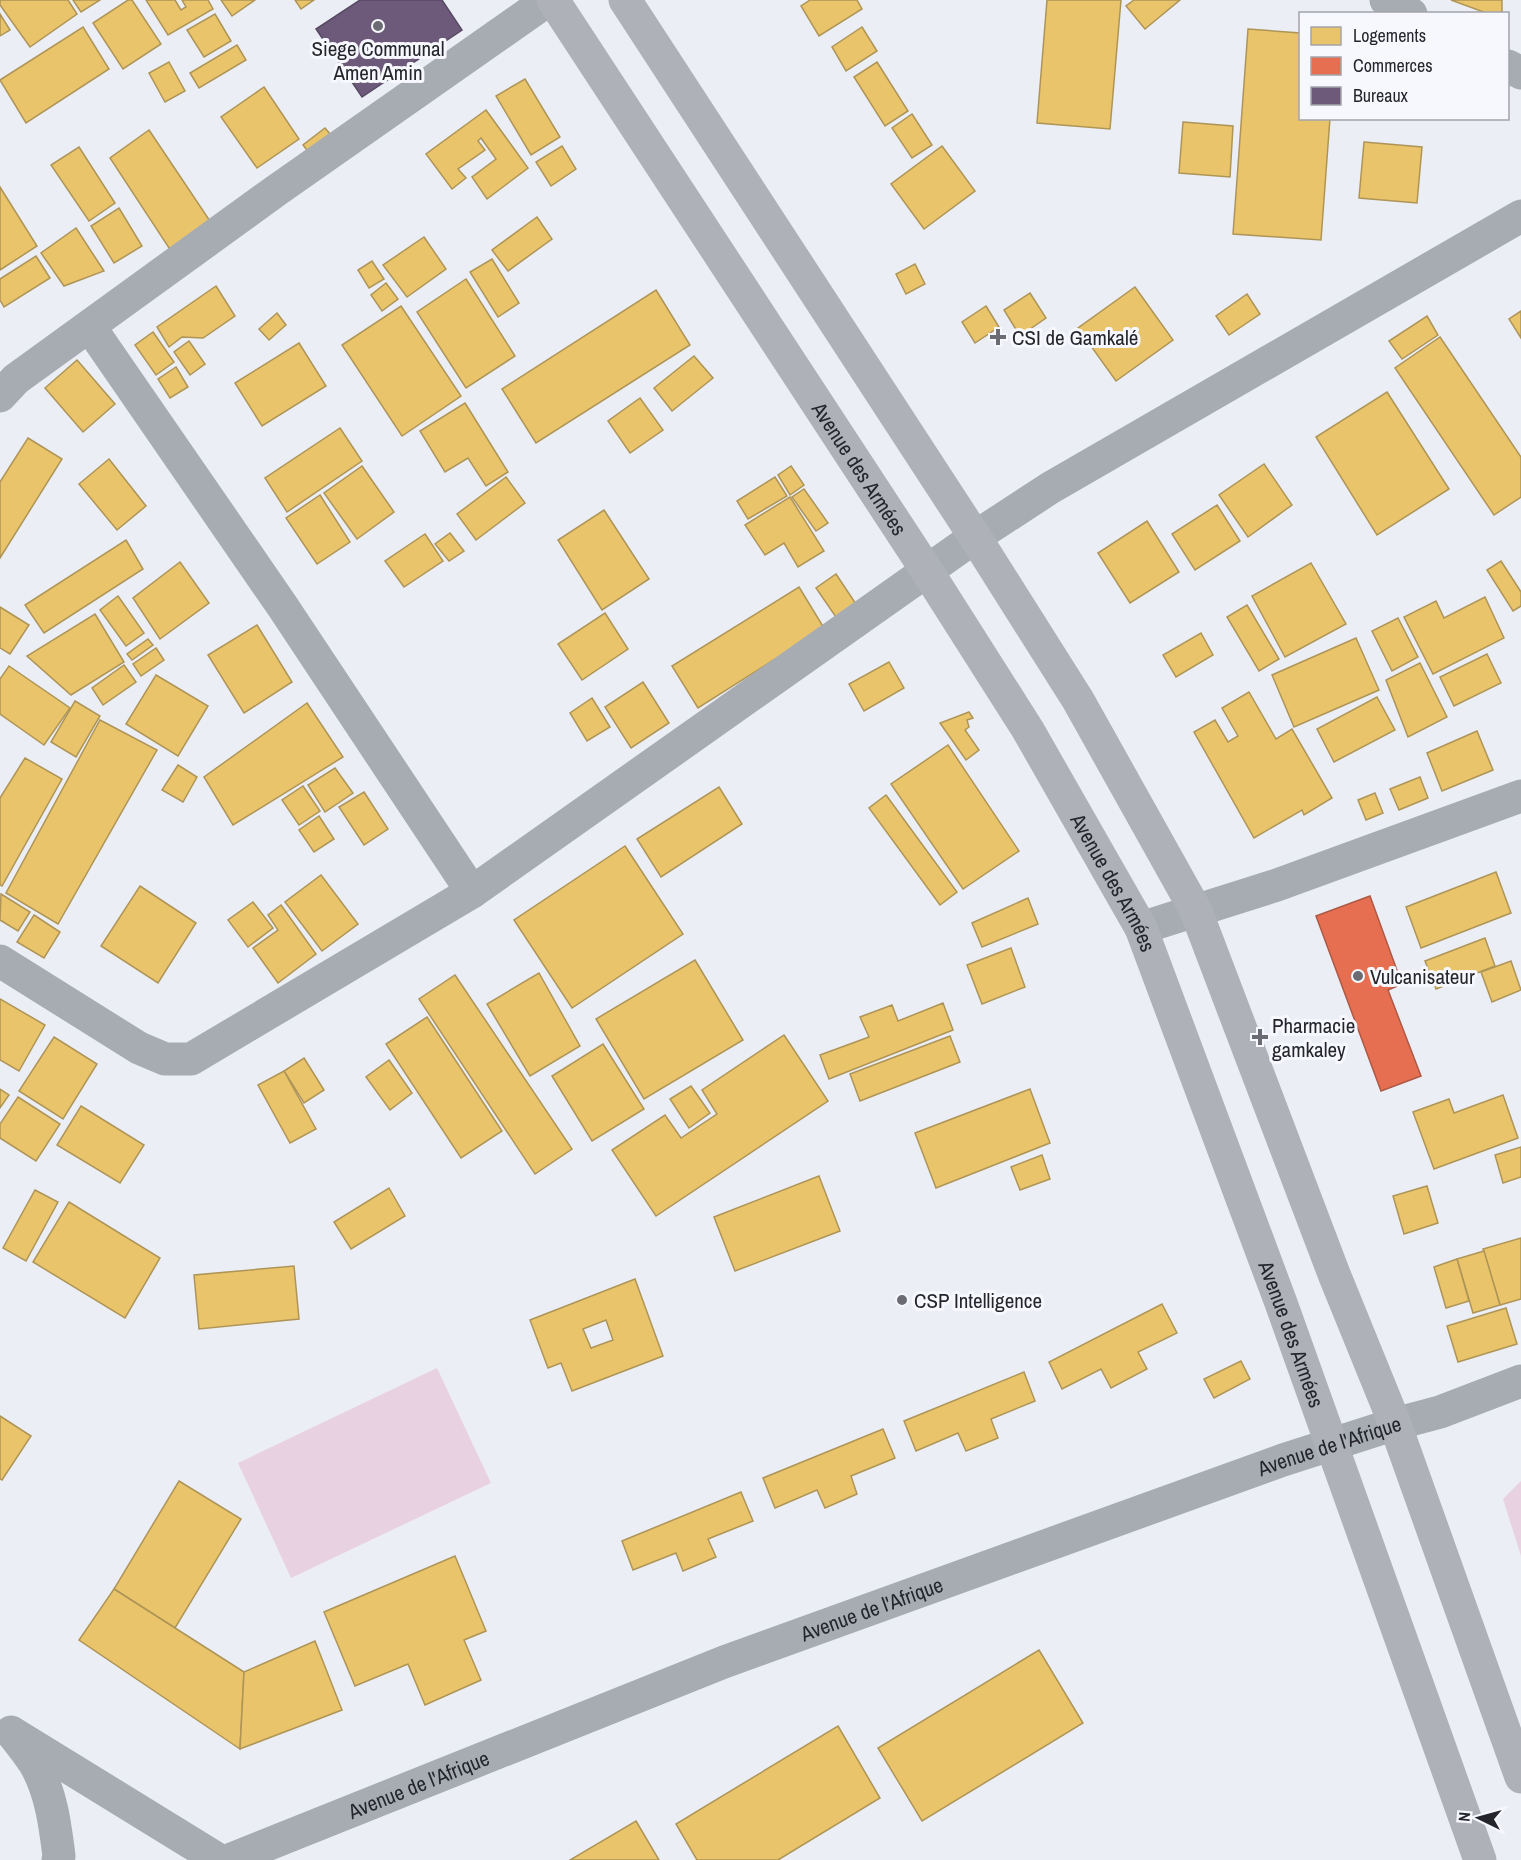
<svg xmlns="http://www.w3.org/2000/svg" width="1521" height="1860" viewBox="0 0 1521 1860" font-family="'Archivo Narrow',sans-serif">
<rect width="100%" height="100%" fill="#eceef6"/>
<!-- green -->
<g fill="#e8d2e1">
<path d="M437,1368L491,1483L291,1578L238,1463Z"/>
<path d="M1521,1481V1556L1503,1499Z"/>
</g>
<!-- homes -->
<g fill="#e9c46a" stroke="#ae9557" stroke-width="1.5" fill-rule="evenodd">
<path d="M0,0H68L77,14L30,47L0,5Z"/>
<path d="M73,0H100L81,12Z"/>
<path d="M128,0H132L161,44L123,69L93,23Z"/>
<path d="M146,0H175L181,10L186,7L182,0H208L213,9L168,35Z"/>
<path d="M221,0H255L232,16Z"/>
<path d="M295,0H314L301,9Z"/>
<path d="M810,0H857L862,9L819,36L801,6Z"/>
<path d="M1047,0H1121L1110,129L1037,123Z"/>
<path d="M1134,0H1180L1145,29L1126,6Z"/>
<path d="M1451,0H1502V14H1489Z"/>
<path d="M0,14L10,30L0,36Z"/>
<path d="M215,14L231,41L204,57L187,30Z"/>
<path d="M83,27L109,69L26,123L0,80Z"/>
<path d="M862,27L877,51L846,71L832,47Z"/>
<path d="M1248,29L1300,33V118H1330L1321,240L1233,234Z"/>
<path d="M237,45L246,60L199,88L190,73Z"/>
<path d="M169,62L185,91L165,102L149,73Z"/>
<path d="M877,62L908,111L885,126L854,77Z"/>
<path d="M525,79L560,137L531,155L496,96Z"/>
<path d="M264,87L299,139L257,168L221,117Z"/>
<path d="M486,110L528,168L487,199L472,177L496,159L481,138L478,141L485,150L458,169L466,178L452,189L426,154Z"/>
<path d="M912,114L932,145L912,158L892,128Z"/>
<path d="M1183,122L1233,126L1230,177L1179,173Z"/>
<path d="M325,128L331,135L313,158L303,145Z"/>
<path d="M149,130L216,230L175,257L110,158Z"/>
<path d="M1364,142L1422,147L1417,203L1359,198Z"/>
<path d="M562,146L576,169L551,186L536,162Z"/>
<path d="M942,146L975,191L924,229L891,184Z"/>
<path d="M79,147L115,203L89,221L51,165Z"/>
<path d="M0,187L37,246L0,270Z"/>
<path d="M119,208L142,246L114,263L91,226Z"/>
<path d="M537,217L552,239L508,271L492,250Z"/>
<path d="M76,228L104,271L64,286L41,253Z"/>
<path d="M424,237L446,269L407,297L383,265Z"/>
<path d="M36,256L50,278L4,307L0,300V279Z"/>
<path d="M492,259L519,303L498,317L470,272Z"/>
<path d="M372,261L384,279L369,288L358,270Z"/>
<path d="M915,264L925,284L906,294L896,274Z"/>
<path d="M466,279L515,356L466,388L417,312Z"/>
<path d="M386,283L398,299L382,311L371,295Z"/>
<path d="M216,286L235,316L203,338L182,337L169,347L157,327Z"/>
<path d="M1135,287L1173,340L1116,381L1078,328Z"/>
<path d="M656,290L690,345L536,443L502,389Z"/>
<path d="M1030,293L1046,318L1020,336L1004,310Z"/>
<path d="M1247,294L1260,314L1229,335L1216,316Z"/>
<path d="M401,306L461,396L402,436L342,345Z"/>
<path d="M986,306L999,327L975,343L962,322Z"/>
<path d="M1521,311V338L1509,319Z"/>
<path d="M277,313L286,325L269,340L259,329Z"/>
<path d="M1427,316L1438,335L1402,359L1389,341Z"/>
<path d="M153,332L174,362L156,375L135,345Z"/>
<path d="M1440,337L1521,457V497L1494,515L1395,368Z"/>
<path d="M189,341L205,364L190,375L174,352Z"/>
<path d="M299,343L326,386L262,426L235,383Z"/>
<path d="M694,356L713,378L672,411L654,388Z"/>
<path d="M77,360L115,404L83,432L45,388Z"/>
<path d="M176,367L188,387L170,398L158,379Z"/>
<path d="M1387,392L1449,489L1377,535L1316,437Z"/>
<path d="M640,398L663,430L630,453L608,421Z"/>
<path d="M465,403L508,472L486,486L468,458L445,472L420,431Z"/>
<path d="M340,428L362,461L287,512L265,478Z"/>
<path d="M28,438L62,459L0,558V482Z"/>
<path d="M109,459L146,506L117,530L79,484Z"/>
<path d="M1264,464L1292,505L1248,537L1219,495Z"/>
<path d="M362,466L394,512L357,539L324,493Z"/>
<path d="M791,466L804,485L790,495L778,475Z"/>
<path d="M506,477L525,503L476,540L457,514Z"/>
<path d="M775,477L787,496L748,519L737,501Z"/>
<path d="M804,489L828,523L816,531L792,497Z"/>
<path d="M320,495L350,542L317,564L286,518Z"/>
<path d="M790,497L824,551L798,567L784,543L765,555L745,525Z"/>
<path d="M1217,505L1240,541L1195,570L1172,534Z"/>
<path d="M604,510L649,579L602,610L558,540Z"/>
<path d="M1147,521L1179,572L1130,603L1098,553Z"/>
<path d="M450,533L464,551L449,561L435,544Z"/>
<path d="M425,534L443,561L404,587L385,561Z"/>
<path d="M126,540L143,569L44,633L25,605Z"/>
<path d="M1501,561L1521,592V606L1513,611L1487,570Z"/>
<path d="M180,562L209,603L160,639L133,598Z"/>
<path d="M1311,563L1346,624L1285,657L1252,596Z"/>
<path d="M836,574L858,607L838,620L816,588Z"/>
<path d="M799,587L824,628L698,708L672,666Z"/>
<path d="M118,596L144,633L126,646L100,610Z"/>
<path d="M1485,597L1504,638L1433,674L1404,617L1436,601L1444,618Z"/>
<path d="M1247,605L1279,659L1259,671L1227,617Z"/>
<path d="M0,607L29,625L10,654L0,648Z"/>
<path d="M605,613L628,649L582,680L558,644Z"/>
<path d="M95,614L124,662L71,695L27,656Z"/>
<path d="M1398,618L1418,657L1392,671L1372,631Z"/>
<path d="M257,625L292,682L244,713L208,655Z"/>
<path d="M1201,633L1213,655L1176,677L1163,655Z"/>
<path d="M1356,638L1379,690L1294,727L1272,675Z"/>
<path d="M148,639L153,645L132,660L127,654Z"/>
<path d="M156,648L164,660L141,676L133,664Z"/>
<path d="M1487,654L1501,683L1454,706L1440,677Z"/>
<path d="M889,662L904,688L864,711L849,684Z"/>
<path d="M1420,663L1447,717L1408,737L1386,680Z"/>
<path d="M124,665L136,682L103,705L92,688Z"/>
<path d="M9,666L70,708L44,745L0,714V679Z"/>
<path d="M156,675L208,706L178,756L126,724Z"/>
<path d="M643,682L669,723L631,748L605,707Z"/>
<path d="M1249,692L1276,739L1292,729L1332,798L1304,815L1302,810L1254,838L1194,732L1215,720L1228,742L1238,736L1222,708Z"/>
<path d="M1377,697L1395,730L1334,762L1317,729Z"/>
<path d="M592,698L610,727L587,741L570,713Z"/>
<path d="M75,701L100,716L76,757L51,742Z"/>
<path d="M307,703L343,757L233,825L204,777Z"/>
<path d="M969,712L973,718L967,720L969,727L965,730L979,750L966,760L940,723Z"/>
<path d="M100,720L157,750L58,924L6,893Z"/>
<path d="M1477,731L1493,770L1442,791L1427,753Z"/>
<path d="M948,745L1019,851L963,889L891,784Z"/>
<path d="M25,758L62,779L2,886L0,885V798Z"/>
<path d="M178,765L197,777L183,802L162,790Z"/>
<path d="M335,768L353,793L325,812L308,785Z"/>
<path d="M1420,777L1428,798L1399,810L1390,789Z"/>
<path d="M303,786L320,811L299,825L282,800Z"/>
<path d="M719,787L742,824L661,877L637,839Z"/>
<path d="M364,792L388,829L364,845L339,807Z"/>
<path d="M1375,793L1383,813L1366,820L1358,800Z"/>
<path d="M886,795L957,892L940,905L869,808Z"/>
<path d="M319,816L334,839L314,852L299,830Z"/>
<path d="M625,846L683,934L572,1008L514,920Z"/>
<path d="M1496,872L1511,913L1421,948L1406,907Z"/>
<path d="M321,875L358,924L322,951L285,902Z"/>
<path d="M140,886L196,923L158,983L101,946Z"/>
<path d="M1,894L30,912L18,931L0,920Z"/>
<path d="M1028,898L1038,924L982,947L972,923Z"/>
<path d="M253,902L273,928L248,947L228,920Z"/>
<path d="M281,905L316,954L278,983L253,948L278,930L268,915Z"/>
<path d="M34,915L60,932L44,958L17,942Z"/>
<path d="M1485,938L1495,966L1436,989L1425,961Z"/>
<path d="M1011,948L1025,987L982,1004L967,965Z"/>
<path d="M695,960L743,1040L644,1099L596,1019Z"/>
<path d="M1511,961L1521,990L1492,1002L1481,972Z"/>
<path d="M539,973L580,1046L530,1076L487,1004Z"/>
<path d="M455,975L572,1149L535,1174L419,999Z"/>
<path d="M0,999L45,1025L19,1071L0,1060Z"/>
<path d="M943,1003L953,1030L829,1079L820,1055L869,1037L860,1017L892,1005L898,1021Z"/>
<path d="M427,1017L502,1131L461,1158L386,1044Z"/>
<path d="M784,1035L828,1101L656,1216L612,1150L665,1115L681,1138L717,1114L702,1090Z"/>
<path d="M950,1036L960,1062L860,1101L850,1074Z"/>
<path d="M54,1037L97,1064L63,1119L19,1091Z"/>
<path d="M603,1044L644,1109L592,1141L552,1076Z"/>
<path d="M304,1058L324,1090L304,1103L284,1071Z"/>
<path d="M389,1060L412,1093L390,1110L366,1077Z"/>
<path d="M284,1071L316,1129L290,1143L258,1085Z"/>
<path d="M691,1086L710,1113L689,1128L670,1099Z"/>
<path d="M0,1089L9,1095L0,1108Z"/>
<path d="M1030,1089L1050,1143L936,1188L915,1133Z"/>
<path d="M1503,1095L1518,1138L1434,1169L1413,1112L1449,1099L1454,1113Z"/>
<path d="M18,1097L60,1124L36,1161L0,1138V1124Z"/>
<path d="M81,1106L144,1145L120,1183L57,1145Z"/>
<path d="M1521,1147V1177L1503,1183L1495,1155Z"/>
<path d="M1042,1155L1050,1179L1020,1190L1011,1167Z"/>
<path d="M819,1176L840,1231L735,1271L714,1217Z"/>
<path d="M1427,1186L1438,1223L1404,1234L1393,1196Z"/>
<path d="M389,1188L405,1216L351,1249L334,1222Z"/>
<path d="M35,1190L58,1202L26,1261L3,1248Z"/>
<path d="M69,1202L160,1258L125,1318L33,1262Z"/>
<path d="M1521,1238V1299L1500,1305L1483,1249Z"/>
<path d="M1484,1251L1500,1305L1473,1313L1457,1259Z"/>
<path d="M1457,1259L1469,1301L1446,1308L1434,1267Z"/>
<path d="M294,1266L299,1319L199,1329L194,1275Z"/>
<path d="M635,1279L663,1356L572,1391L561,1363L548,1368L530,1320ZM606,1320L613,1340L591,1348L583,1329Z"/>
<path d="M1162,1304L1177,1333L1138,1352L1147,1369L1111,1388L1101,1369L1062,1389L1049,1362Z"/>
<path d="M1506,1308L1517,1344L1458,1362L1447,1326Z"/>
<path d="M1241,1361L1250,1379L1214,1398L1204,1379Z"/>
<path d="M1024,1372L1035,1401L991,1419L998,1438L966,1451L958,1433L916,1451L904,1421Z"/>
<path d="M0,1416L31,1436L2,1480L0,1479Z"/>
<path d="M883,1429L895,1458L851,1476L857,1494L825,1508L817,1490L775,1508L763,1478Z"/>
<path d="M179,1481L241,1519L175,1628L114,1589Z"/>
<path d="M741,1492L753,1521L708,1539L716,1557L683,1571L676,1553L633,1570L622,1541Z"/>
<path d="M455,1556L486,1631L464,1640L481,1680L425,1705L408,1664L355,1686L324,1612Z"/>
<path d="M114,1589L244,1672L240,1749L79,1640Z"/>
<path d="M315,1641L342,1710L240,1749L244,1672Z"/>
<path d="M1039,1650L1083,1723L922,1821L878,1748Z"/>
<path d="M838,1726L880,1798L778,1860H697L676,1824Z"/>
<path d="M636,1821L659,1860H570Z"/>
</g>
<!-- shops -->
<path fill="#e76f51" stroke="#ad5946" stroke-width="1.5" d="M1370,896L1402,984L1388,990L1421,1076L1381,1091L1316,916Z"/>
<!-- offices -->
<path fill="#6d597a" stroke="#574a63" stroke-width="1.5" d="M360,0H442L462,30L362,97L316,29Z"/>
<g fill="none" stroke-linecap="round" stroke-linejoin="round">
<!-- minor -->
<g stroke="#a7acb2" stroke-width="33">
<path d="M1386,0L1411,14"/>
<path d="M1508,66L1521,73"/>
<path d="M90,327L283,607L472,892"/>
<path d="M0,396L16,379L277,190L548,0"/>
<path d="M1141,928L1277,885L1521,796"/>
<path d="M0,961L139,1048L165,1059H191L472,892L975,537L1050,488L1521,216"/>
</g>
<!-- tertiary -->
<path stroke="#a7acb2" stroke-width="33" d="M11,1732L219,1860"/>
<!-- secondary -->
<g stroke="#a6acb2" stroke-width="33">
<path d="M12,1733C20,1743 28,1753 35,1764C51,1792 55,1824 59,1856L58,1860"/>
<path id="s1" d="M229,1860L724,1662L1283,1460L1395,1424L1440,1412L1521,1381"/>
</g>
<!-- trunk -->
<g stroke="#aeb1b8" stroke-width="33">
<path id="s2" d="M553,0L927,571L1028,730L1141,928L1281,1303L1480,1860"/>
<path d="M625,0L975,537L1078,700L1196,911L1334,1274L1395,1424L1521,1777"/>
</g>
</g>
<!-- markers -->
<g fill="#6b6c73" stroke="#f7f8fe" stroke-width="2">
<circle cx="378" cy="26" r="6"/>
<path d="M995 328h6v6h6v6h-6v6h-6v-6h-6v-6h6z"/>
<circle cx="1358" cy="976" r="6"/>
<path d="M1257 1028h6v6h6v6h-6v6h-6v-6h-6v-6h6z"/>
<circle cx="902" cy="1300" r="6"/>
</g>
<g text-anchor="middle" dominant-baseline="central" stroke-width="6" stroke-linejoin="round" paint-order="stroke">
<!-- poi labels -->
<g font-size="21" fill="#25262c" stroke="#f7f8fe" text-anchor="start">
<text x="378" y="48" text-anchor="middle">Siege Communal<tspan x="378" dy="24">Amen Amin</tspan></text>
<text x="1012" y="337">CSI de Gamkalé</text>
<text x="1370" y="976">Vulcanisateur</text>
<text x="1272" y="1025">Pharmacie<tspan x="1272" dy="24">gamkaley</tspan></text>
<text x="914" y="1300">CSP Intelligence</text>
</g>
<!-- street labels -->
<g font-size="21" fill="#25262c" stroke="#f7f8fe">
<text stroke="none"><textPath href="#s2" startOffset="560">Avenue des Armées</textPath></text>
<text stroke="none"><textPath href="#s2" startOffset="1046">Avenue des Armées</textPath></text>
<text stroke="none"><textPath href="#s2" startOffset="1532">Avenue des Armées</textPath></text>
<text stroke="none"><textPath href="#s1" startOffset="1176">Avenue de l'Afrique</textPath></text>
<text stroke="none"><textPath href="#s1" startOffset="690">Avenue de l'Afrique</textPath></text>
<text stroke="none"><textPath href="#s1" startOffset="204">Avenue de l'Afrique</textPath></text>
</g>
</g>
<!-- legend -->
<rect x="1299" y="12" width="210" height="108" fill="#f7f8fe" stroke="#a3a4aa" stroke-width="1.5"/>
<rect x="1311" y="27" width="30" height="18" fill="#e9c46a" stroke="#a3a4aa" stroke-width="1.5"/>
<text x="1353" y="42" font-size="18" fill="#25262c">Logements</text>
<rect x="1311" y="57" width="30" height="18" fill="#e76f51" stroke="#a3a4aa" stroke-width="1.5"/>
<text x="1353" y="72" font-size="18" fill="#25262c">Commerces</text>
<rect x="1311" y="87" width="30" height="18" fill="#6d597a" stroke="#a3a4aa" stroke-width="1.5"/>
<text x="1353" y="102" font-size="18" fill="#25262c">Bureaux</text>
<!-- north arrow -->
<g transform="translate(1479 1818) rotate(275)" stroke="#f7f8fe" stroke-width="4.5" paint-order="stroke">
<path d="M0-4.5L10 22L0 15L-10 22Z" fill="#25262c"/>
<text y="-9" font-size="16" font-weight="bold" text-anchor="middle" fill="#25262c">N</text>
</g>
</svg>
